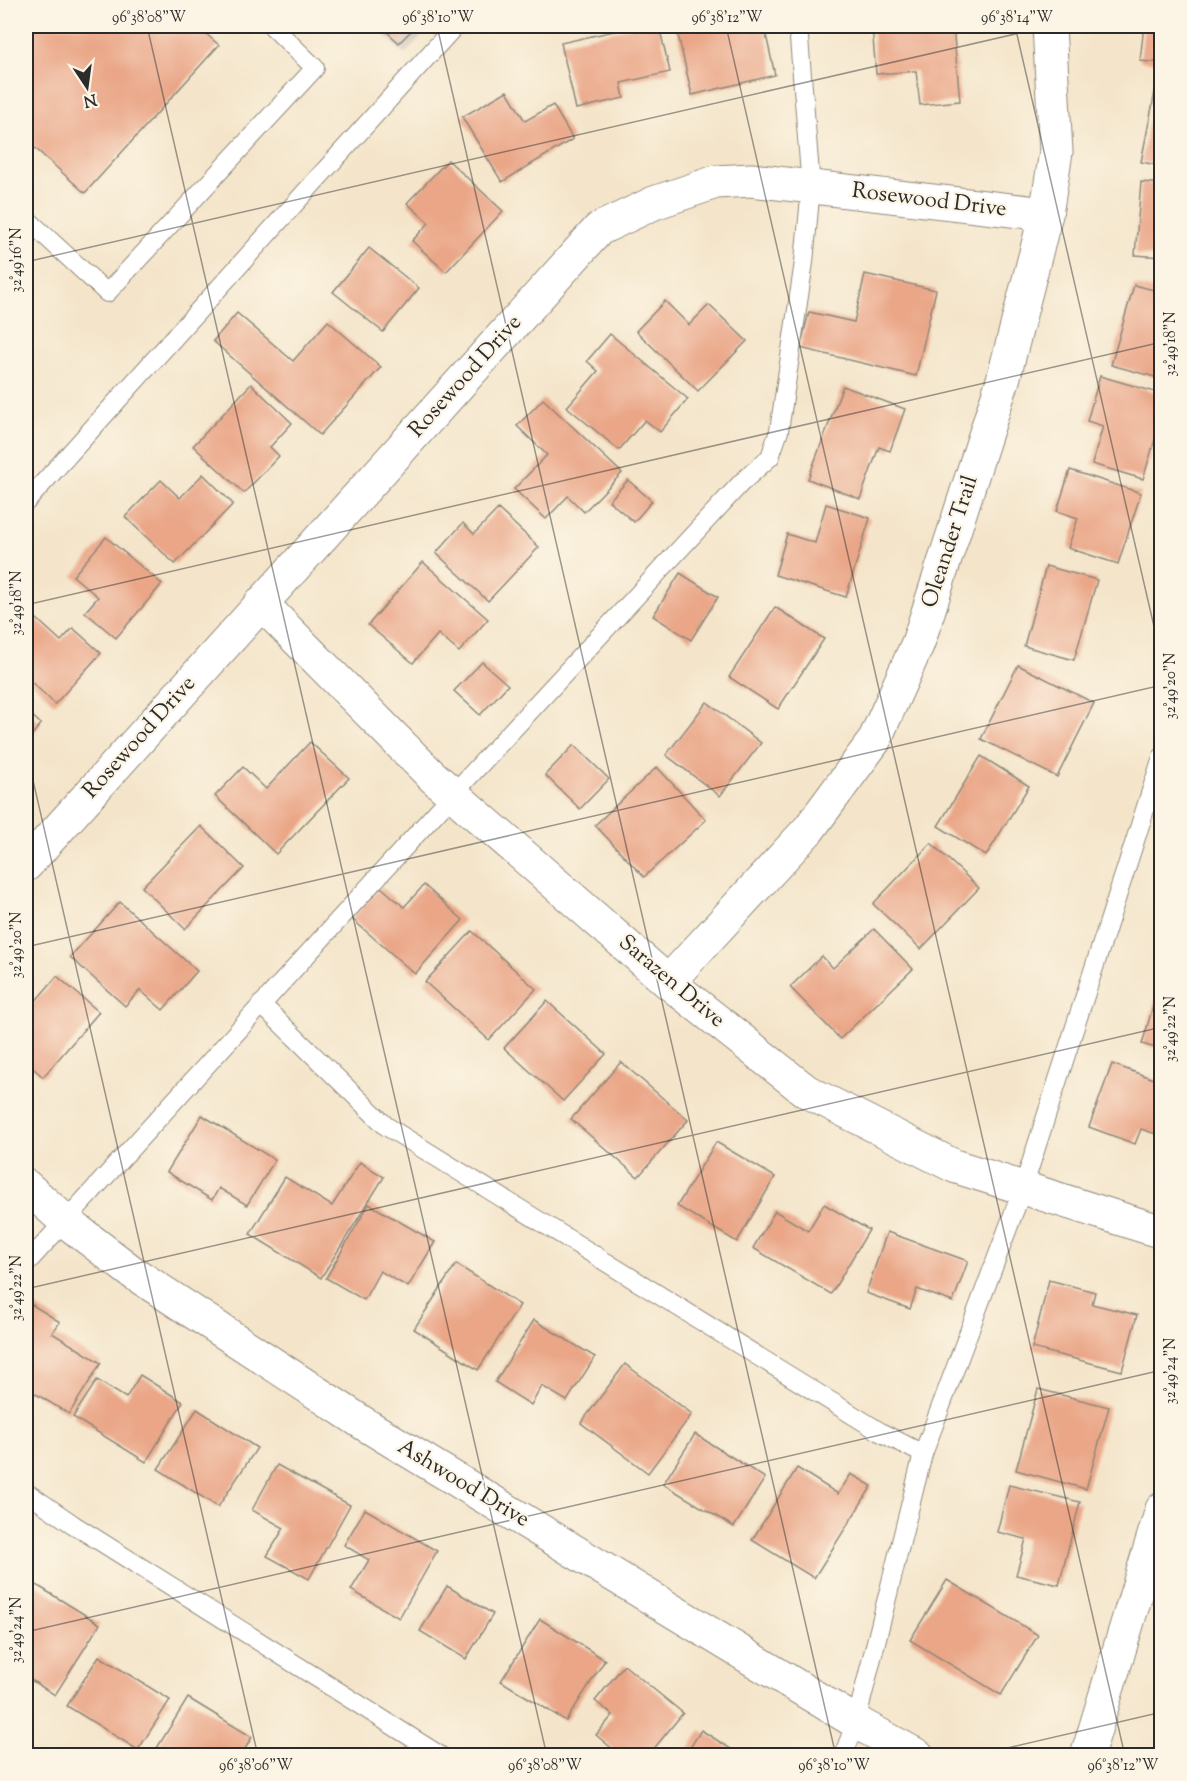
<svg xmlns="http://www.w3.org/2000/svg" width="1187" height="1781" viewBox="0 0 1187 1781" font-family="'Sorts Mill Goudy',serif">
<rect width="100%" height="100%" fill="#fcf5e5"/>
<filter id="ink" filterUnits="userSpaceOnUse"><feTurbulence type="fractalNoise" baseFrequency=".0167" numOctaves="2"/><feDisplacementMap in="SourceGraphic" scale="12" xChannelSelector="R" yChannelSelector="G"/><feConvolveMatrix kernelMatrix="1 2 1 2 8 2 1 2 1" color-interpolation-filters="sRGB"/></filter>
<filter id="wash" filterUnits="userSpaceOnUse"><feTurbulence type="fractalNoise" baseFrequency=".008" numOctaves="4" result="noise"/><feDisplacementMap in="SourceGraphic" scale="24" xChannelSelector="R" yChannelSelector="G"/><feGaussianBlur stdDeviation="1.35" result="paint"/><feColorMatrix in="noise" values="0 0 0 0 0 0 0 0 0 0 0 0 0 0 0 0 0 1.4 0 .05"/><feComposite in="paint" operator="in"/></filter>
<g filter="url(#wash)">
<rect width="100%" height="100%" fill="#f4e5ca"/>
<!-- industrial -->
<path fill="#cdc2b9" d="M374,26H431L405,54Z"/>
<g id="blocks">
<!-- building -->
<g fill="#eaa687">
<path d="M26,26H197L219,45L85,193L26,140Z"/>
<path d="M387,26H416L399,43L384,29Z"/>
<path d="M636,26H659L670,72L621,83L624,98L576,109L561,43Z"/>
<path d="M676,26H764L775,75L692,95Z"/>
<path d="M872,26H953L960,101L920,105L916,71L876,74Z"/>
<path d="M1144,26H1162V63L1140,61Z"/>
<path d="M1157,82H1162V166L1141,162Z"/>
<path d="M507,91L525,121L553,105L573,139L502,182L462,117Z"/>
<path d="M448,160L503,211L446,272L412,241L429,223L407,203Z"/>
<path d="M1141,182L1162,184V257L1135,255Z"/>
<path d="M369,248L419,288L383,332L333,292Z"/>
<path d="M865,274L936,290L916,376L800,348L809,312L854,322Z"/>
<path d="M1134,285L1162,292V379L1111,365Z"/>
<path d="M665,301L689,325L709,305L747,341L698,391L636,331Z"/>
<path d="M237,313L293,361L328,321L381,367L320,435L213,341Z"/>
<path d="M610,334L688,399L660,432L645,420L619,450L567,407L598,371L587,361Z"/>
<path d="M1100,376L1162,394V416L1143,479L1092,464L1103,426L1087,421Z"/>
<path d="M251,384L292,423L270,447L279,456L244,493L193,446Z"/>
<path d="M843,386L905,409L890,451L879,447L860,499L808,479Z"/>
<path d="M543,399L622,473L584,512L568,496L546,519L514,489L547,455L517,426Z"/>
<path d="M1070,470L1141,493L1118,564L1068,548L1078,518L1057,511Z"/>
<path d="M203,474L233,504L175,564L125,517L161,480L180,498Z"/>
<path d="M628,480L652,501L634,522L609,501Z"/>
<path d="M826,504L870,518L846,597L775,575L787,534L815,543Z"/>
<path d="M498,509L539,547L488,601L436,553L463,523L474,534Z"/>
<path d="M106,537L162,584L116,638L85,612L98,597L73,576Z"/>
<path d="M423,562L488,619L459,652L438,634L413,663L368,625Z"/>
<path d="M1046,566L1097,580L1074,660L1024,646Z"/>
<path d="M680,573L718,597L691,640L653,616Z"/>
<path d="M775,607L824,639L778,709L729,677Z"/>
<path d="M26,609L61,641L73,628L101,653L55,704L26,677Z"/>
<path d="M482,662L508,685L480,715L454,691Z"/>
<path d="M1018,665L1094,703L1057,777L981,739Z"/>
<path d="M707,702L761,743L720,796L666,755Z"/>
<path d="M26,710L41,724L26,742Z"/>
<path d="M310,742L349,778L276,854L215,796L243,767L266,789Z"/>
<path d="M574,745L609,779L580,809L545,775Z"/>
<path d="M981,756L1029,786L986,856L938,826Z"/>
<path d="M657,767L706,820L644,877L595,825Z"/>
<path d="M201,826L244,868L185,929L142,887Z"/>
<path d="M931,843L979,888L921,949L873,904Z"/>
<path d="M424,885L463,920L415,974L352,919L381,887L404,907Z"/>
<path d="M120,902L197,971L163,1010L140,990L125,1006L70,957Z"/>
<path d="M874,929L913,969L840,1039L790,987L822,956L833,968Z"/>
<path d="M472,931L536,989L489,1040L425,982Z"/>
<path d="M57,976L99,1012L43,1077L26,1062V1012Z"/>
<path d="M1161,979H1162V1050L1142,1044Z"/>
<path d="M547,1001L606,1054L563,1101L504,1048Z"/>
<path d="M621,1062L688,1120L638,1177L571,1119Z"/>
<path d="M1112,1064L1162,1082V1136L1141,1129L1135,1144L1089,1127Z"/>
<path d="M202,1115L275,1160L247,1205L219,1188L212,1200L167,1172Z"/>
<path d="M716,1142L775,1177L737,1242L677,1206Z"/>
<path d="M360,1162L384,1177L321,1278L250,1234L285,1177L332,1206Z"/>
<path d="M369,1204L435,1242L408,1287L380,1271L364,1300L326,1278Z"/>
<path d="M824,1204L869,1230L831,1294L753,1248L775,1211L808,1231Z"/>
<path d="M887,1232L968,1261L953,1302L917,1289L910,1309L866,1293Z"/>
<path d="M456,1264L520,1305L478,1370L414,1329Z"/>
<path d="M1049,1280L1095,1292L1092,1304L1137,1315L1122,1371L1032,1348Z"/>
<path d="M26,1301L60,1322L52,1333L101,1363L69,1414L26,1388Z"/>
<path d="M534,1320L595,1357L567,1401L542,1386L531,1405L495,1382Z"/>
<path d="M625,1364L692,1414L648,1473L581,1423Z"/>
<path d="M140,1375L183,1402L146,1462L73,1417L97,1380L126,1398Z"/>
<path d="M1038,1389L1109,1407L1086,1489L1016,1470Z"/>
<path d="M197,1409L257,1448L218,1507L158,1469Z"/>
<path d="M695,1434L765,1478L734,1527L663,1484Z"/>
<path d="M277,1465L350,1505L309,1579L267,1556L284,1528L252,1510Z"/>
<path d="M797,1468L838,1494L851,1474L872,1486L814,1578L752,1540Z"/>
<path d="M1009,1485L1080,1502L1059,1585L1016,1575L1026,1539L997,1532Z"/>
<path d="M365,1509L437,1551L399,1618L351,1590L369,1560L344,1545Z"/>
<path d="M947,1580L1038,1635L1001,1695L910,1640Z"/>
<path d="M30,1581L100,1624L55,1695L26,1677V1588Z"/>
<path d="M447,1586L493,1614L466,1659L420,1631Z"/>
<path d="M540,1619L605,1660L566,1721L501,1681Z"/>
<path d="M99,1656L170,1700L138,1750L67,1706Z"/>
<path d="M624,1665L683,1713L648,1756H621L596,1735L613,1715L595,1701Z"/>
<path d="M188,1698L252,1737L241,1756H152Z"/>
<path d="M701,1730L742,1756H685Z"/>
</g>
</g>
</g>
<g filter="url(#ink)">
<use href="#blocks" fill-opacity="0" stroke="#90887a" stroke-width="1.5"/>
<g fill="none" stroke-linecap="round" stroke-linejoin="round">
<defs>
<g id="lane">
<path d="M26,218L107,293L315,68L272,26"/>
<path d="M26,502L455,26"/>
<path d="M261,1004L386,1126L882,1433L923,1454L856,1722L843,1756"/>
<path d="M26,1264L453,794L741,483L770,457L779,431L804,262L811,187L798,26"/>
<path d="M923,1454L1023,1188L1162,757"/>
<path d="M26,1492L74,1525L441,1756"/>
</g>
<g id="street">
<path d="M261,603L432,776L668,982L806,1091L954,1166L1162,1232"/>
<path d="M26,865L599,229L654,203L716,182L751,180L1046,214"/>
<path d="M668,982L809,829L874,741L918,643L1003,380L1046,214L1056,152L1049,26"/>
<path d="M1087,1756L1162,1509"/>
</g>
<path id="secondary" d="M26,1186L64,1220L132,1272L366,1425L856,1722L918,1756"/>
</defs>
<!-- lane casing -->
<use href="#lane" stroke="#90887a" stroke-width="20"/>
<!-- street casing -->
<use href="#street" stroke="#90887a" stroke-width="35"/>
<!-- secondary casing -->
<use href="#secondary" stroke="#90887a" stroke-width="35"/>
<!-- lane -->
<use href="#lane" stroke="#fff" stroke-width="18"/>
<!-- street -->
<use href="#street" stroke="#fff" stroke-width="33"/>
<!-- secondary -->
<use href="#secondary" stroke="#fff" stroke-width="33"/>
</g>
</g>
<!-- ticks -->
<path fill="none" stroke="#2b2b2b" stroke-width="1.5" stroke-opacity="0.45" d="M147,26L547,1756M437,26L836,1756M726,26L1125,1756M1015,26L1162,661M26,262L1050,26M26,605L1162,342M26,750L258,1756M26,947L1162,685M26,1289L1162,1027M26,1632L1162,1370M973,1756L1162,1712"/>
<g text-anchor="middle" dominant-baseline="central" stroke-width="4.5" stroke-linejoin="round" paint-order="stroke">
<!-- street labels -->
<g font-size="22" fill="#2b2b2b" stroke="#fcf5e5">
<text transform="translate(929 201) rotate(7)">Rosewood Drive</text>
<text transform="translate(466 377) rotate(-48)">Rosewood Drive</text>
<text transform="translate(951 542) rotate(-72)">Oleander Trail</text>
<text transform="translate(140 738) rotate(-48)">Rosewood Drive</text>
<text transform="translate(671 982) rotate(40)">Sarazen Drive</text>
<text transform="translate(463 1484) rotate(31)">Ashwood Drive</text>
</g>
</g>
<!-- margin -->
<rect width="1187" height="1781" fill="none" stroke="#fcf5e5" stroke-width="66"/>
<!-- north arrow -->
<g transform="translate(87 87) rotate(167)" stroke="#fcf5e5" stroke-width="4.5" paint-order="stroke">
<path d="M0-4.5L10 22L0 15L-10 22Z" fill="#2b2b2b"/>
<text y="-9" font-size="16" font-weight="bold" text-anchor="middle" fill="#2b2b2b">N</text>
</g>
<rect x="33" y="33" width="1121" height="1715" fill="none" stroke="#2b2b2b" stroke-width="2"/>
<g font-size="15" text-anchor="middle" fill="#2b2b2b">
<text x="149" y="22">96°38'08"W</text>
<text x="438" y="22">96°38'10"W</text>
<text x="727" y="22">96°38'12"W</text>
<text x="1017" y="22">96°38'14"W</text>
<text transform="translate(16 260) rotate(-90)" y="5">32°49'16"N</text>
<text transform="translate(1170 344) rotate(-90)" y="5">32°49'18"N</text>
<text transform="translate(16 603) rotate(-90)" y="5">32°49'18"N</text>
<text transform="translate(1170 686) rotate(-90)" y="5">32°49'20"N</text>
<text transform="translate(16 945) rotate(-90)" y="5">32°49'20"N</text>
<text transform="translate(1170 1029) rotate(-90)" y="5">32°49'22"N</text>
<text transform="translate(16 1288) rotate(-90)" y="5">32°49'22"N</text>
<text transform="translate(1170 1371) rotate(-90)" y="5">32°49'24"N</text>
<text transform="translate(16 1630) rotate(-90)" y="5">32°49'24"N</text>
<text x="256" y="1770">96°38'06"W</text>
<text x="545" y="1770">96°38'08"W</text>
<text x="834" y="1770">96°38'10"W</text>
<text x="1123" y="1770">96°38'12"W</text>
</g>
</svg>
